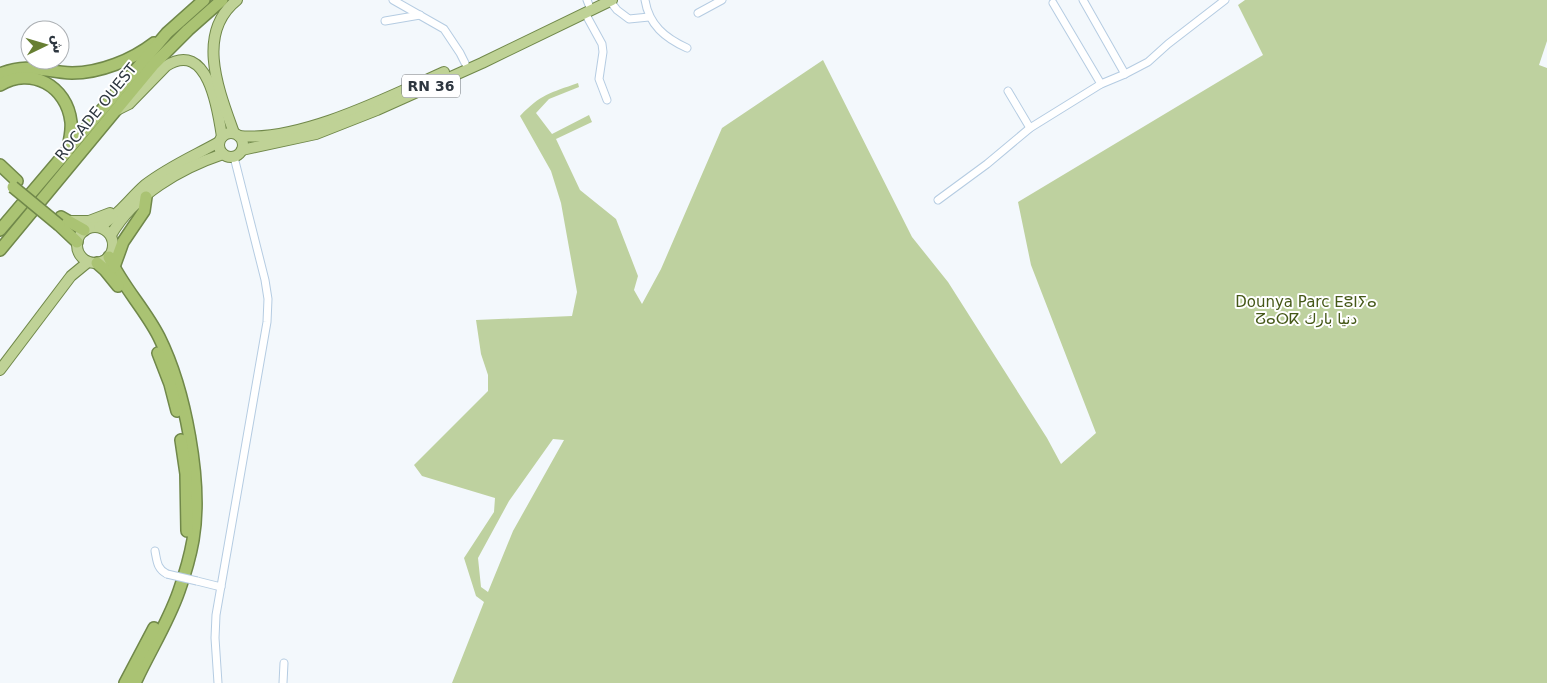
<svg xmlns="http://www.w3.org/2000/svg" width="1547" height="683" viewBox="0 0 1547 683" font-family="'DejaVu Sans','Noto Sans Arabic','Noto Sans Tifinagh',sans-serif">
<rect width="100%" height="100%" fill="#f3f8fc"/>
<!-- green -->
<path fill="#bed19f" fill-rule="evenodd" d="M1245,0H1547V41L1539,65L1547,68V683H452L484,602L476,596L464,558L494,512L495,498L422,476L414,465L488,391V375L481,354L476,320L572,316L577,292L561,203L551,171L520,116C541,94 550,93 578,83L579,87L549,99L536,113L552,134L589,115L592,122L556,139L580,190L616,219L638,276L634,290L642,304L661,269L722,128L823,60L912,237L948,282L1047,438L1061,464L1096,433L1031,265L1018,202L1263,55L1238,5ZM553,439L564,440L513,531L488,592L481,587L478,558L509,501Z"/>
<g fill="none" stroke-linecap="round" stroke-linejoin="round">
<defs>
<g id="minor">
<path d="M393,0L444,29L460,53L465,63"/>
<path d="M587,0L589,5"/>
<path d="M645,0C649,25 665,38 687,48"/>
<path d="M1083,0L1125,74"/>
<path d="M610,1L617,10L629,19L649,17"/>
<path d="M1053,3L1101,84"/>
<path d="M585,13L602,44L603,52L599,79L607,100"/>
<path d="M698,13L722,0"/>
<path d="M385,21L420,15"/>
<path d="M1008,91L1030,128"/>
<path d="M938,200L987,164L1030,128L1101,84L1125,74L1148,62L1168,44L1225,0"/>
<path d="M155,551C157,561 157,569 167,574"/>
<path d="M197,581L221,587"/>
<path d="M218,683L215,638L216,615L267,322L268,299L265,280L234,157"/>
<path d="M283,683L284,663"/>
</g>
<g id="primary">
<path d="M117,110L129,104L166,66C208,39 218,110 222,137"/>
<circle cx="231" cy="145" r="12"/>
<path d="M234,133C219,91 195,33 237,0"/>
<path d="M239,136C300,142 388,97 444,72"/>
<path d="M242,150L316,134L377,110L482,63L612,0"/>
<path d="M67,221H89L110,213"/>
<circle cx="95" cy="245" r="18"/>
<path d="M99,227C118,216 129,199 145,185C168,167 194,156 219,142"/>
<path d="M111,235C134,195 181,168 223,154"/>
<path d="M0,370L71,276L88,262"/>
</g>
<g id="trunk">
<path d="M0,74C29,62 44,72 72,73C100,73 132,60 154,43"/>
<path d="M0,85C31,66 67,86 71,122C72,132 69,143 67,152"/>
<path d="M0,165L17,181"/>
<path d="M61,217L84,230"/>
<path d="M59,225L77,242"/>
<path d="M0,230L167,33L204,0"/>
<path d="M0,250L154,64L188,30L222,0"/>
<path d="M109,257C122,286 145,309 159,337C185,389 203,482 193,540C190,557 185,574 179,591C168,623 149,652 135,683"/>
<path d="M97,263L105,270L118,286"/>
<path d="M114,267L123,242L144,211L146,197"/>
<path d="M158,353L170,384L177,411"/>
<path d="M181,440L186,474L187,531"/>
<path d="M125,683L154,628"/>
</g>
</defs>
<!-- minor casing -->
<use href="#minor" stroke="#b5cce2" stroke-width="9"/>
<!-- primary casing -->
<use href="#primary" stroke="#70884a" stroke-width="12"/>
<!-- trunk casing -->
<use href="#trunk" stroke="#70884a" stroke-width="14"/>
<!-- minor -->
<use href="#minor" stroke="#fff" stroke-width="7"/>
<!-- primary -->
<use href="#primary" stroke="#bfd296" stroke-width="10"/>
<!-- trunk -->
<use href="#trunk" stroke="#aac373" stroke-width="11"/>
<defs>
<path id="minor-bridge" d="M167,574L197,581"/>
<path id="trunk-bridge" d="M13,187L59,225"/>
</defs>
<!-- minor-bridge casing -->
<use href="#minor-bridge" stroke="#b5cce2" stroke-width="9" stroke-linecap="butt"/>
<!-- trunk-bridge casing -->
<use href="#trunk-bridge" stroke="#70884a" stroke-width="14" stroke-linecap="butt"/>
<!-- minor-bridge -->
<use href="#minor-bridge" stroke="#fff" stroke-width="7"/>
<!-- trunk-bridge -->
<use href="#trunk-bridge" stroke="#aac373" stroke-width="11"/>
</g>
<g text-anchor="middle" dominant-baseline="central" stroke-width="4" stroke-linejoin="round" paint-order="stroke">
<!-- shield labels -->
<rect fill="#fff" stroke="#6d7379" stroke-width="1" x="402" y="74.5" width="58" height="23" rx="4"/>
<g font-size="14" font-weight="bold" fill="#2e3740">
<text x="431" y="86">RN 36</text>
</g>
<!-- street labels -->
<g font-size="15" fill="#2e3740" stroke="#fff">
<text transform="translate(96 112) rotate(-51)">ROCADE OUEST</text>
</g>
<!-- park labels -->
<g font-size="15" fill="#455818" stroke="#fff">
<text x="1306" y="302">Dounya Parc ⴹⵓⵏⵢⴰ<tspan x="1306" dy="17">ⵒⴰⵔⴽ دنيا بارك</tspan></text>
</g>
</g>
<!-- north arrow -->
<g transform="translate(45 45) rotate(85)"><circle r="24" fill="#ffffff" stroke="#abafb3"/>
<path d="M0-4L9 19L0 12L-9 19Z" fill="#677f32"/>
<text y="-8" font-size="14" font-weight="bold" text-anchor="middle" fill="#2e3740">ش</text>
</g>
</svg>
